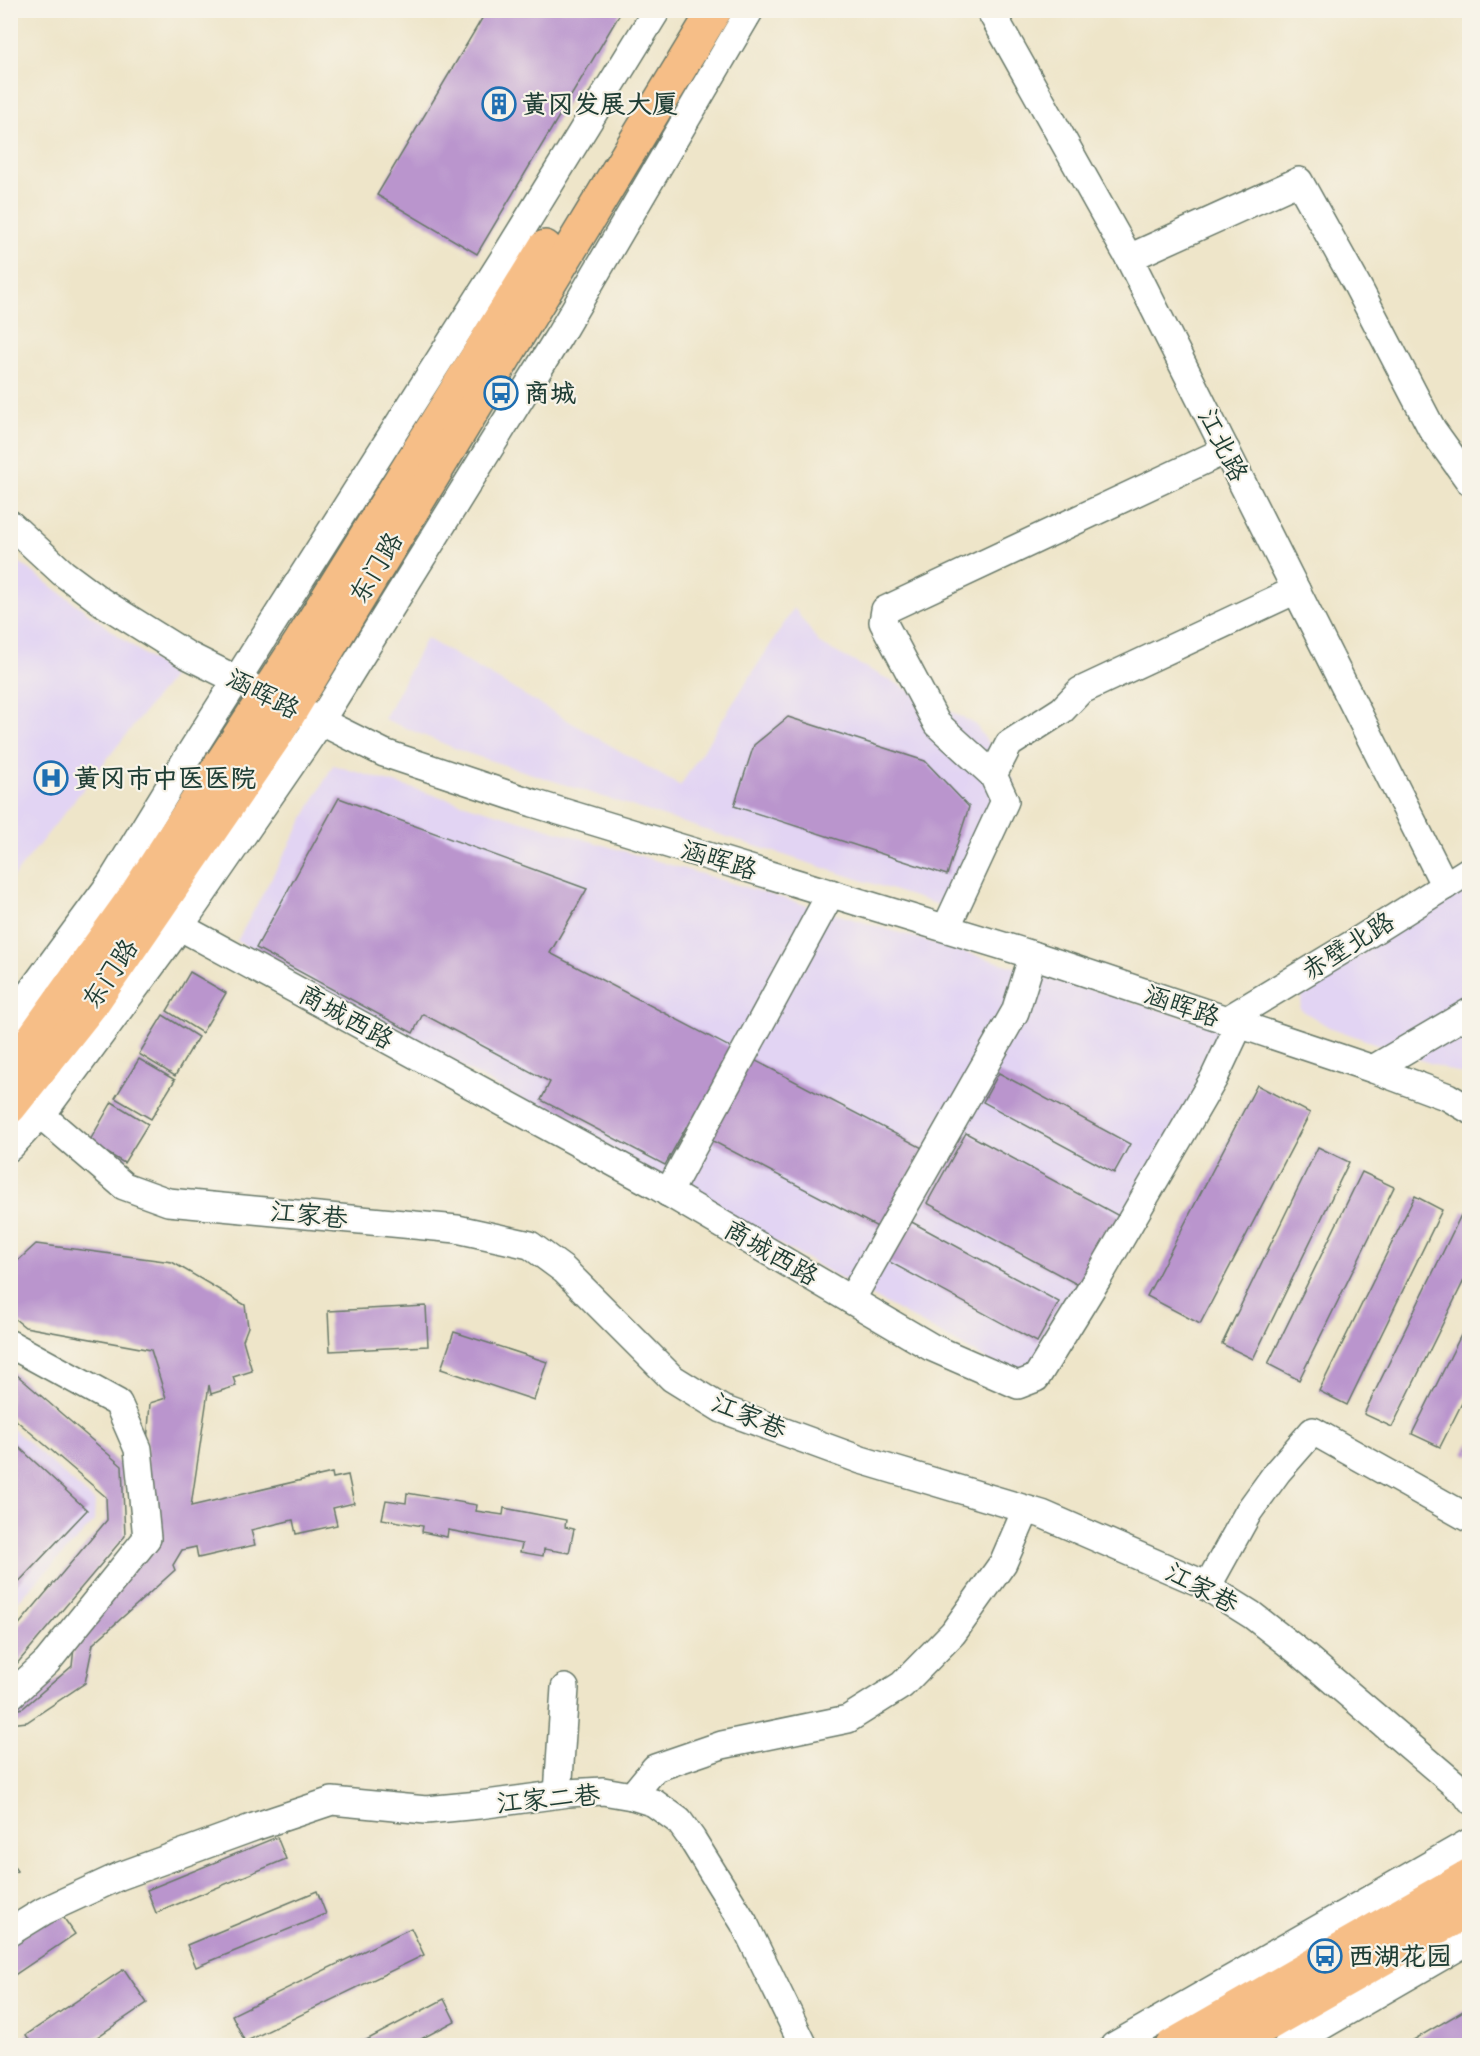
<svg xmlns="http://www.w3.org/2000/svg" width="1480" height="2056" viewBox="0 0 1480 2056" font-family="Caveat,'LXGW WenKai TC',sans-serif">
<rect width="100%" height="100%" fill="#f7f3e8"/>
<filter id="ink" filterUnits="userSpaceOnUse"><feTurbulence type="fractalNoise" baseFrequency=".0167" numOctaves="2"/><feDisplacementMap in="SourceGraphic" scale="12" xChannelSelector="R" yChannelSelector="G"/><feConvolveMatrix kernelMatrix="1 2 1 2 8 2 1 2 1" color-interpolation-filters="sRGB"/></filter>
<filter id="wash" filterUnits="userSpaceOnUse"><feTurbulence type="fractalNoise" baseFrequency=".008" numOctaves="4" result="noise"/><feDisplacementMap in="SourceGraphic" scale="24" xChannelSelector="R" yChannelSelector="G"/><feGaussianBlur stdDeviation="1.35" result="paint"/><feColorMatrix in="noise" values="0 0 0 0 0 0 0 0 0 0 0 0 0 0 0 0 0 1.4 0 .05"/><feComposite in="paint" operator="in"/></filter>
<g filter="url(#wash)">
<rect width="100%" height="100%" fill="#eee5c9"/>
<!-- built -->
<g fill="#e2d4f3">
<path d="M11,556L173,676L11,880Z"/>
<path d="M794,608L820,644L975,724L1015,782L974,903L942,906L464,752L384,719L426,638L680,786Z"/>
<path d="M333,765L1234,1032L1034,1386L237,941Z"/>
<path d="M1469,883V1077L1329,1027L1300,1009L1303,992Z"/>
<path d="M11,1427L95,1502L94,1522L11,1608Z"/>
</g>
<g id="blocks">
<!-- building -->
<g fill="#ba95cd">
<path d="M487,10H618L621,12L477,254L377,195Z"/>
<path d="M788,717L925,761L969,807L947,875L734,806L754,745Z"/>
<path d="M339,798L587,889L550,953L930,1152L887,1232L686,1127L665,1165L541,1100L550,1082L423,1014L413,1033L256,948Z"/>
<path d="M190,972L226,993L202,1033L167,1011Z"/>
<path d="M163,1015L198,1037L175,1076L139,1054Z"/>
<path d="M139,1059L175,1080L151,1119L115,1098Z"/>
<path d="M999,1073L1130,1144L1114,1173L983,1102Z"/>
<path d="M1257,1085L1310,1113L1200,1324L1147,1296Z"/>
<path d="M112,1102L148,1124L124,1163L89,1142Z"/>
<path d="M966,1133L1121,1217L1082,1287L927,1203Z"/>
<path d="M1318,1147L1349,1162L1253,1359L1222,1344Z"/>
<path d="M1362,1172L1394,1187L1299,1380L1268,1364Z"/>
<path d="M1415,1196L1442,1210L1347,1405L1319,1391Z"/>
<path d="M1463,1211L1470,1214V1268L1392,1427L1364,1414Z"/>
<path d="M908,1220L1059,1302L1037,1342L886,1260Z"/>
<path d="M36,1244L172,1262L245,1305L248,1327L243,1340L252,1371L233,1377L236,1386L211,1394L209,1385L191,1506L332,1473L333,1478L348,1475L354,1503L333,1508L337,1525L296,1534L293,1520L251,1530L255,1545L198,1558L196,1547L182,1550L173,1565L175,1570L93,1644L85,1683L27,1722L10,1724V1711L23,1708L72,1666L75,1638L155,1541L146,1456L150,1403L166,1398L151,1350L25,1327L10,1315V1268Z"/>
<path d="M426,1306L428,1346L330,1351L328,1311Z"/>
<path d="M1470,1317V1387L1440,1447L1412,1434Z"/>
<path d="M454,1332L547,1362L534,1400L441,1369Z"/>
<path d="M10,1369L122,1466L125,1536L10,1672V1635L107,1520L106,1497L10,1415Z"/>
<path d="M10,1439L87,1510L10,1591Z"/>
<path d="M1470,1442V1456L1464,1453Z"/>
<path d="M407,1493L477,1505L476,1511L503,1515L504,1508L566,1520L565,1527L574,1529L569,1553L544,1549L543,1556L520,1552L522,1544L448,1530L447,1537L422,1532L423,1526L382,1519L386,1500L406,1503Z"/>
<path d="M277,1837L286,1859L156,1913L147,1890Z"/>
<path d="M10,1861L17,1871L10,1875Z"/>
<path d="M317,1891L326,1914L196,1967L187,1945Z"/>
<path d="M59,1911L75,1934L10,1978V1944Z"/>
<path d="M411,1928L424,1955L245,2042L232,2015Z"/>
<path d="M124,1969L147,2003L84,2046H34L26,2035Z"/>
<path d="M444,1999L455,2021L408,2046H355Z"/>
<path d="M1470,2007V2046H1403Z"/>
</g>
</g>
</g>
<g filter="url(#ink)">
<use href="#blocks" fill-opacity="0" stroke="#677868" stroke-width="1.5"/>
<g fill="none" stroke-linecap="round" stroke-linejoin="round">
<defs>
<g id="minor">
<path d="M990,10L1129,258L1445,886"/>
<path d="M1129,258L1299,181L1358,287L1432,429L1470,482"/>
<path d="M10,524L63,573L102,602L187,655L384,753L533,803L1033,955L1373,1069L1448,1097L1470,1110"/>
<path d="M993,775L1009,744L1062,710L1080,691L1296,590"/>
<path d="M153,912L657,1186L931,1347L1018,1385L1036,1378L1099,1276L1214,1078L1239,1025"/>
<path d="M946,928L1005,801L993,775L937,724L883,622L885,610L1226,450"/>
<path d="M10,1020L110,884L189,755L506,255L657,10"/>
<path d="M1225,1021L1351,945L1470,870"/>
<path d="M1373,1069L1470,1012"/>
<path d="M20,1097L124,1186L168,1202L457,1229L530,1245L564,1270L672,1378L722,1409L861,1460L1042,1514L1201,1583L1252,1615L1303,1655L1466,1794L1470,1800"/>
<path d="M10,1147L48,1106L174,935L313,733L559,336L750,10"/>
<path d="M668,1193L831,893"/>
<path d="M851,1300L1015,1012L1033,955"/>
<path d="M10,1344L118,1403L138,1449L147,1538L47,1662L10,1696"/>
<path d="M1207,1587L1249,1511L1278,1471L1313,1431L1470,1519"/>
<path d="M558,1794L565,1688"/>
<path d="M632,1796L654,1803L679,1821L692,1839L744,1923L804,2046"/>
<path d="M10,1932L44,1911L120,1876L254,1827L332,1801L426,1810L479,1805L568,1793L603,1791L632,1796L655,1768L722,1745L848,1719L902,1685L953,1633L1003,1563L1026,1510"/>
<path d="M1114,2046L1470,1842"/>
<path d="M1287,2046L1470,1940"/>
</g>
<g id="major">
<path d="M10,1070L137,893L301,641L545,247"/>
<path d="M10,1107L94,1001L276,735L715,10"/>
<path d="M1172,2046L1470,1875"/>
<path d="M1229,2046L1470,1909"/>
</g>
</defs>
<!-- minor casing -->
<use href="#minor" stroke="#677868" stroke-width="30"/>
<!-- major casing -->
<use href="#major" stroke="#677868" stroke-width="36"/>
<!-- minor -->
<use href="#minor" stroke="#fff" stroke-width="27"/>
<!-- major -->
<use href="#major" stroke="#f6be87" stroke-width="33"/>
</g>
</g>
<!-- icons -->
<defs>
<symbol id="building-ring" viewBox="-11 -11 22 22"><circle r="9.5" fill="#f7f3e8" stroke="#1f6fb2" stroke-width="1.5"/><path d="M-4-6H4V6H1V3H-1V6H-4ZM-2.5-4.3h1.7v1.8h-1.7ZM.8-4.3h1.7v1.8H.8ZM-2.5-1h1.7V.8h-1.7ZM.8-1h1.7V.8H.8Z" fill="#1f6fb2"/></symbol>
<symbol id="bus-ring" viewBox="-11 -11 22 22"><circle r="9.5" fill="#f7f3e8" stroke="#1f6fb2" stroke-width="1.5"/><path d="M-5-6H5V4H4V6H2V4H-2V6H-4V4H-5ZM-3.5-4V0h7V-4ZM-3.5 1.2v1.5H-2V1.2ZM2 1.2v1.5H3.5V1.2Z" fill="#1f6fb2"/></symbol>
<symbol id="hospital-ring" viewBox="-11 -11 22 22"><circle r="9.5" fill="#f7f3e8" stroke="#1f6fb2" stroke-width="1.5"/><path d="M-5-5h3v3.5h4V-5h3V5h-3V1.5h-4V5h-3Z" fill="#1f6fb2"/></symbol>
</defs>
<g fill-rule="evenodd">
<use href="#building-ring" x="480" y="85" width="38" height="38"/>
<use href="#bus-ring" x="482" y="374" width="38" height="38"/>
<use href="#hospital-ring" x="32" y="759" width="38" height="38"/>
<use href="#bus-ring" x="1306" y="1937" width="38" height="38"/>
</g>
<g text-anchor="middle" dominant-baseline="central" stroke-width="4.5" stroke-linejoin="round" paint-order="stroke">
<!-- poi labels -->
<g font-size="26" font-weight="bold" fill="#1f3d34" stroke="#f7f3e8" text-anchor="start">
<text x="522" y="104">黄冈发展大厦</text>
<text x="524" y="393">商城</text>
<text x="74" y="778">黄冈市中医医院</text>
<text x="1348" y="1956">西湖花园</text>
</g>
<!-- street labels -->
<g font-size="26" fill="#1f3d34" stroke="#f7f3e8">
<text transform="translate(1223 445) rotate(63)">江北路</text>
<text transform="translate(376 568) rotate(-59)">东门路</text>
<text transform="translate(263 694) rotate(27)">涵晖路</text>
<text transform="translate(719 860) rotate(17)">涵晖路</text>
<text transform="translate(1348 946) rotate(-32)">赤壁北路</text>
<text transform="translate(110 974) rotate(-56)">东门路</text>
<text transform="translate(1182 1006) rotate(19)">涵晖路</text>
<text transform="translate(346 1017) rotate(29)">商城西路</text>
<text transform="translate(309 1215) rotate(6)">江家巷</text>
<text transform="translate(771 1253) rotate(30)">商城西路</text>
<text transform="translate(749 1416) rotate(23)">江家巷</text>
<text transform="translate(1202 1588) rotate(28)">江家巷</text>
<text transform="translate(548 1799) rotate(-5)">江家二巷</text>
</g>
</g>
<!-- margin -->
<rect width="1480" height="2056" fill="none" stroke="#f7f3e8" stroke-width="36"/>
</svg>
